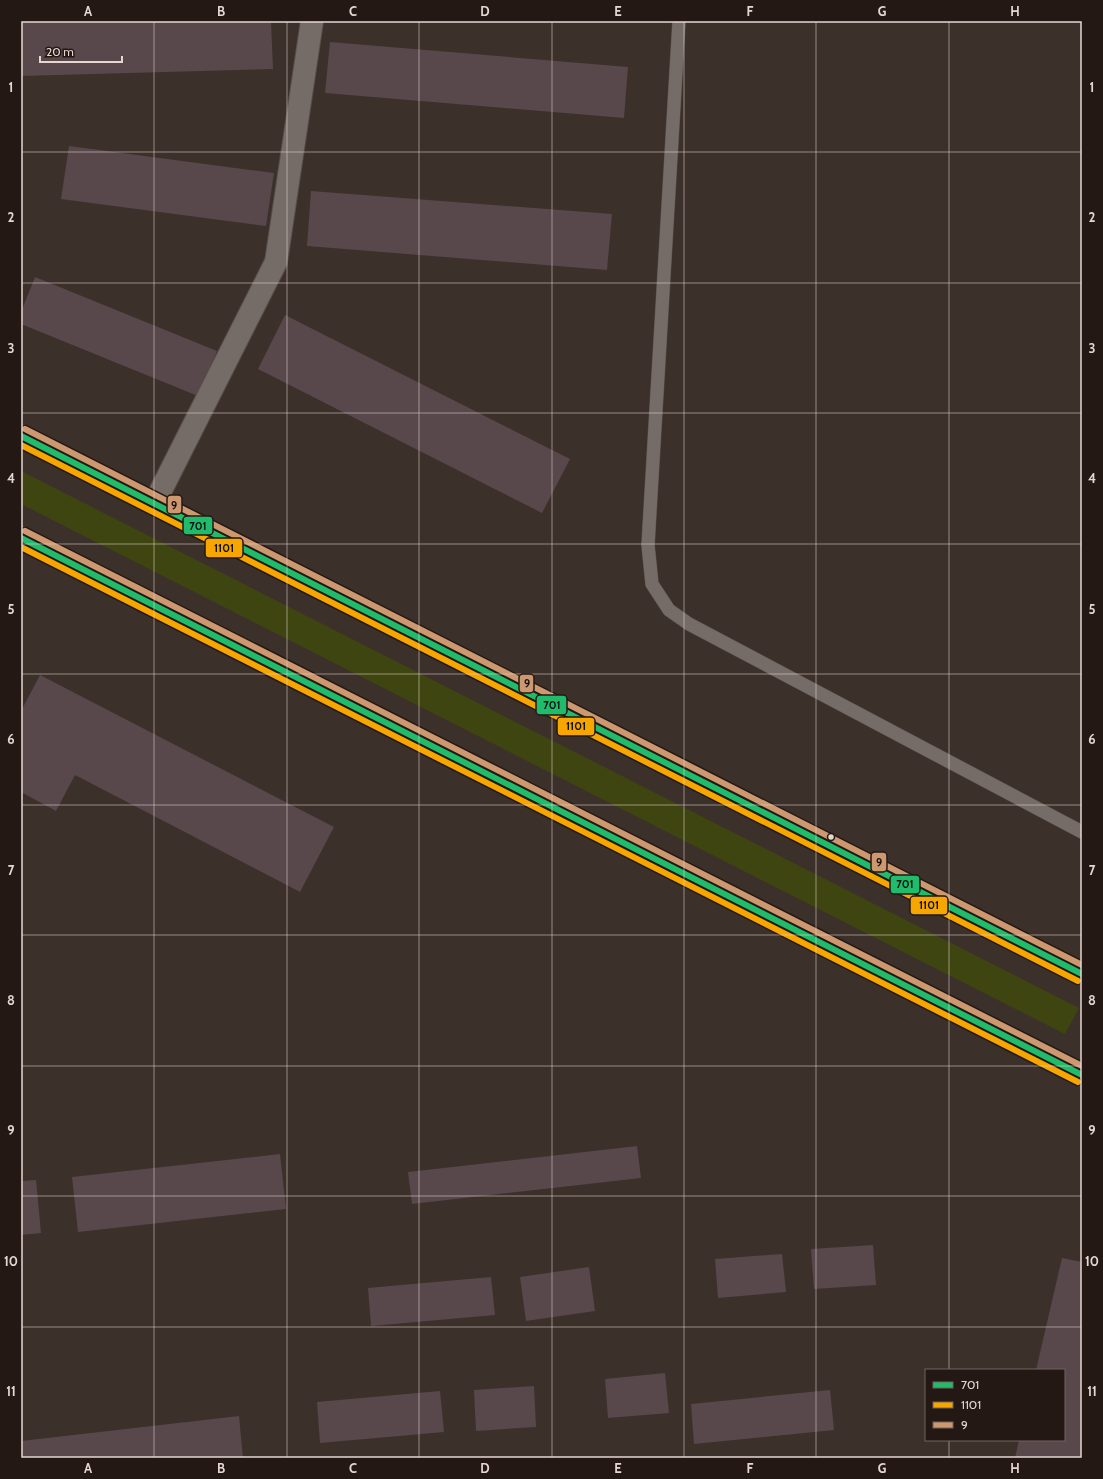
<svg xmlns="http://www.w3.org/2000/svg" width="1103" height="1479" viewBox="0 0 1103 1479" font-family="Cabin,sans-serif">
<rect width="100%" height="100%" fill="#3c302b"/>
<!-- green -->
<path fill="#3f4511" d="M21,471L1079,1008L1065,1034L21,504Z"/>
<!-- building -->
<g fill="#58474b">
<path d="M66,21H271L273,69L21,76V22Z"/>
<path d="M330,42L628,67L624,118L325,93Z"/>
<path d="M69,146L274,173L266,226L61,199Z"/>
<path d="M311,191L612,214L607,270L307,246Z"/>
<path d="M35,277L217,351L198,396L21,324V312Z"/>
<path d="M285,315L570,459L542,513L258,369Z"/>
<path d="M40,675L334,827L300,892L75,775L56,811L21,792V711Z"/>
<path d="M637,1146L641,1178L412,1204L408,1172Z"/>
<path d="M280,1154L286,1209L78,1232L72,1177Z"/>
<path d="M36,1180L41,1233L21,1235V1181Z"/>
<path d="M873,1245L876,1285L814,1289L811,1249Z"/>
<path d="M782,1254L786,1292L718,1298L715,1259Z"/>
<path d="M1062,1258L1082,1262V1458H1015L1019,1440H1064V1370H1036Z"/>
<path d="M589,1267L595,1311L526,1321L520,1277Z"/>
<path d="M491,1277L495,1315L371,1326L368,1288Z"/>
<path d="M665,1373L669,1413L608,1418L605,1379Z"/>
<path d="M534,1386L536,1427L476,1431L474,1390Z"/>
<path d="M830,1390L834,1430L694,1444L691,1404Z"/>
<path d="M440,1391L444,1432L320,1443L317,1402Z"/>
<path d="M239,1416L243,1458H21V1441Z"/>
</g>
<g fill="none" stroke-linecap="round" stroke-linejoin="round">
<defs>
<path id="service" d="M679,21L648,545L652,584L669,610L689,624L1082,832"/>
<path id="minor" d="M154,504L276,262L312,21"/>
<g id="trunk">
<path d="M21,436L1082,974"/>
<path d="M21,538L1082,1075"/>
</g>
</defs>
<!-- service casing -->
<use href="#service" stroke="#594e4a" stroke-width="14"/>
<!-- minor casing -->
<use href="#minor" stroke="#594e4a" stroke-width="24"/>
<!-- trunk casing -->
<use href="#trunk" stroke="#594e4a" stroke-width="24"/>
<!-- service -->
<use href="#service" stroke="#756c67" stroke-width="13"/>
<!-- minor -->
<use href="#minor" stroke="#756c67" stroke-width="22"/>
<!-- trunk -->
<use href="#trunk" stroke="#756861" stroke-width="22"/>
<defs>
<g id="bus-1">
<path d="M21,436L1082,974"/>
<path d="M21,538L1082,1075"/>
</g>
<g id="bus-2">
<path d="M21,445L1078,981"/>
<path d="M21,547L1078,1082"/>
</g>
<g id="bus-3">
<path d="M25,429L1082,965"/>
<path d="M25,531L1082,1066"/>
</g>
</defs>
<!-- bus-1 casing -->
<use href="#bus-1" stroke="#231814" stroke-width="9"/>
<!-- bus-2 casing -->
<use href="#bus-2" stroke="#231814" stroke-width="9"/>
<!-- bus-3 casing -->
<use href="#bus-3" stroke="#231814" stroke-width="9"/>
<!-- bus-1 -->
<use href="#bus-1" stroke="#20bc6c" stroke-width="6"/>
<!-- bus-2 -->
<use href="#bus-2" stroke="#f7a600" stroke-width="6"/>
<!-- bus-3 -->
<use href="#bus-3" stroke="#cd976f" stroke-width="6"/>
</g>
<!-- grid -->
<path fill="none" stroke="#e6d7d1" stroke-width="1" stroke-opacity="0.55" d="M154,21V1458M287,21V1458M419,21V1458M552,21V1458M684,21V1458M816,21V1458M949,21V1370M21,152H1082M21,283H1082M21,413H1082M21,544H1082M21,674H1082M21,805H1082M21,935H1082M21,1066H1082M21,1196H1082M21,1327H1082M949,1440V1458"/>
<!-- markers -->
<circle fill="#e6d7d1" stroke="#231814" stroke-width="1.5" cx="831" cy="837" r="3.5"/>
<g stroke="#231814" stroke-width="1.5">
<rect x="167" y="495" width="15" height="19" rx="4" fill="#cd976f"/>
<rect x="183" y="516" width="30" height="19" rx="4" fill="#20bc6c"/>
<rect x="205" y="538" width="38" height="20" rx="4" fill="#f7a600"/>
<rect x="519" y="674" width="15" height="19" rx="4" fill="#cd976f"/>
<rect x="536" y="695" width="31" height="20" rx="4" fill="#20bc6c"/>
<rect x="557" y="717" width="38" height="19" rx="4" fill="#f7a600"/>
<rect x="871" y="852" width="16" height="20" rx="4" fill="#cd976f"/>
<rect x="890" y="875" width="30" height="19" rx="4" fill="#20bc6c"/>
<rect x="910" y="896" width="38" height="19" rx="4" fill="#f7a600"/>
</g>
<g font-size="11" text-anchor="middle" font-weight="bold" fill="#111">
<text x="174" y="509">9</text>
<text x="198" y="530">701</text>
<text x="224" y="552">1101</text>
<text x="527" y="687">9</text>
<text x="552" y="709">701</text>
<text x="576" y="730">1101</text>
<text x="879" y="866">9</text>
<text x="905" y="888">701</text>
<text x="929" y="909">1101</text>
</g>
<!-- border -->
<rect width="1103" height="1479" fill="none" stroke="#231814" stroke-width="44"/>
<!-- legend -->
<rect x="925" y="1369" width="140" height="72" fill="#231814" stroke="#716460"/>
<rect x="933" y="1382" width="20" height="6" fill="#20bc6c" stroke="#716460"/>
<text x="961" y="1389" font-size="12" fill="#e6d7d1">701</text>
<rect x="933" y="1402" width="20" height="6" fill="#f7a600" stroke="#716460"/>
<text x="961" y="1409" font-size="12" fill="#e6d7d1">1101</text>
<rect x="933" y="1422" width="20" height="6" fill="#cd976f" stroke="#716460"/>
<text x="961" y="1429" font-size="12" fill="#e6d7d1">9</text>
<!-- scale -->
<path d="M40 56v6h82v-6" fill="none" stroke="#e6d7d1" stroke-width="2"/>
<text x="46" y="56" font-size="12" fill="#e6d7d1" stroke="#231814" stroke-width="3" paint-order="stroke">20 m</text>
<rect x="22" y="22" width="1059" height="1435" fill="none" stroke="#e6d7d1" stroke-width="1.5"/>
<g font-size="13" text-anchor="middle" font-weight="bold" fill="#e6d7d1">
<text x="88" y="16">A</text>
<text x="221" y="16">B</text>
<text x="353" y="16">C</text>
<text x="485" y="16">D</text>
<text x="618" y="16">E</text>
<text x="750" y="16">F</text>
<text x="882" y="16">G</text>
<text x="1015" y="16">H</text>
<text x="11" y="92">1</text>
<text x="1092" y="92">1</text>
<text x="11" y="222">2</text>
<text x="1092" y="222">2</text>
<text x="11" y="353">3</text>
<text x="1092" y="353">3</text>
<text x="11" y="483">4</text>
<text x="1092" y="483">4</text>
<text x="11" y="614">5</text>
<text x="1092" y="614">5</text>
<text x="11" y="744">6</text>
<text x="1092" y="744">6</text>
<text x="11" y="875">7</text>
<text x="1092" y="875">7</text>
<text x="11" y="1005">8</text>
<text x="1092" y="1005">8</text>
<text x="11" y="1135">9</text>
<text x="1092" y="1135">9</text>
<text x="11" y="1266">10</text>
<text x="1092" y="1266">10</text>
<text x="11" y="1396">11</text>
<text x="1092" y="1396">11</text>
<text x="88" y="1473">A</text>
<text x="221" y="1473">B</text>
<text x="353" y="1473">C</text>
<text x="485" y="1473">D</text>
<text x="618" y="1473">E</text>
<text x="750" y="1473">F</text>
<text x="882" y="1473">G</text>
<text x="1015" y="1473">H</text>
</g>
</svg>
